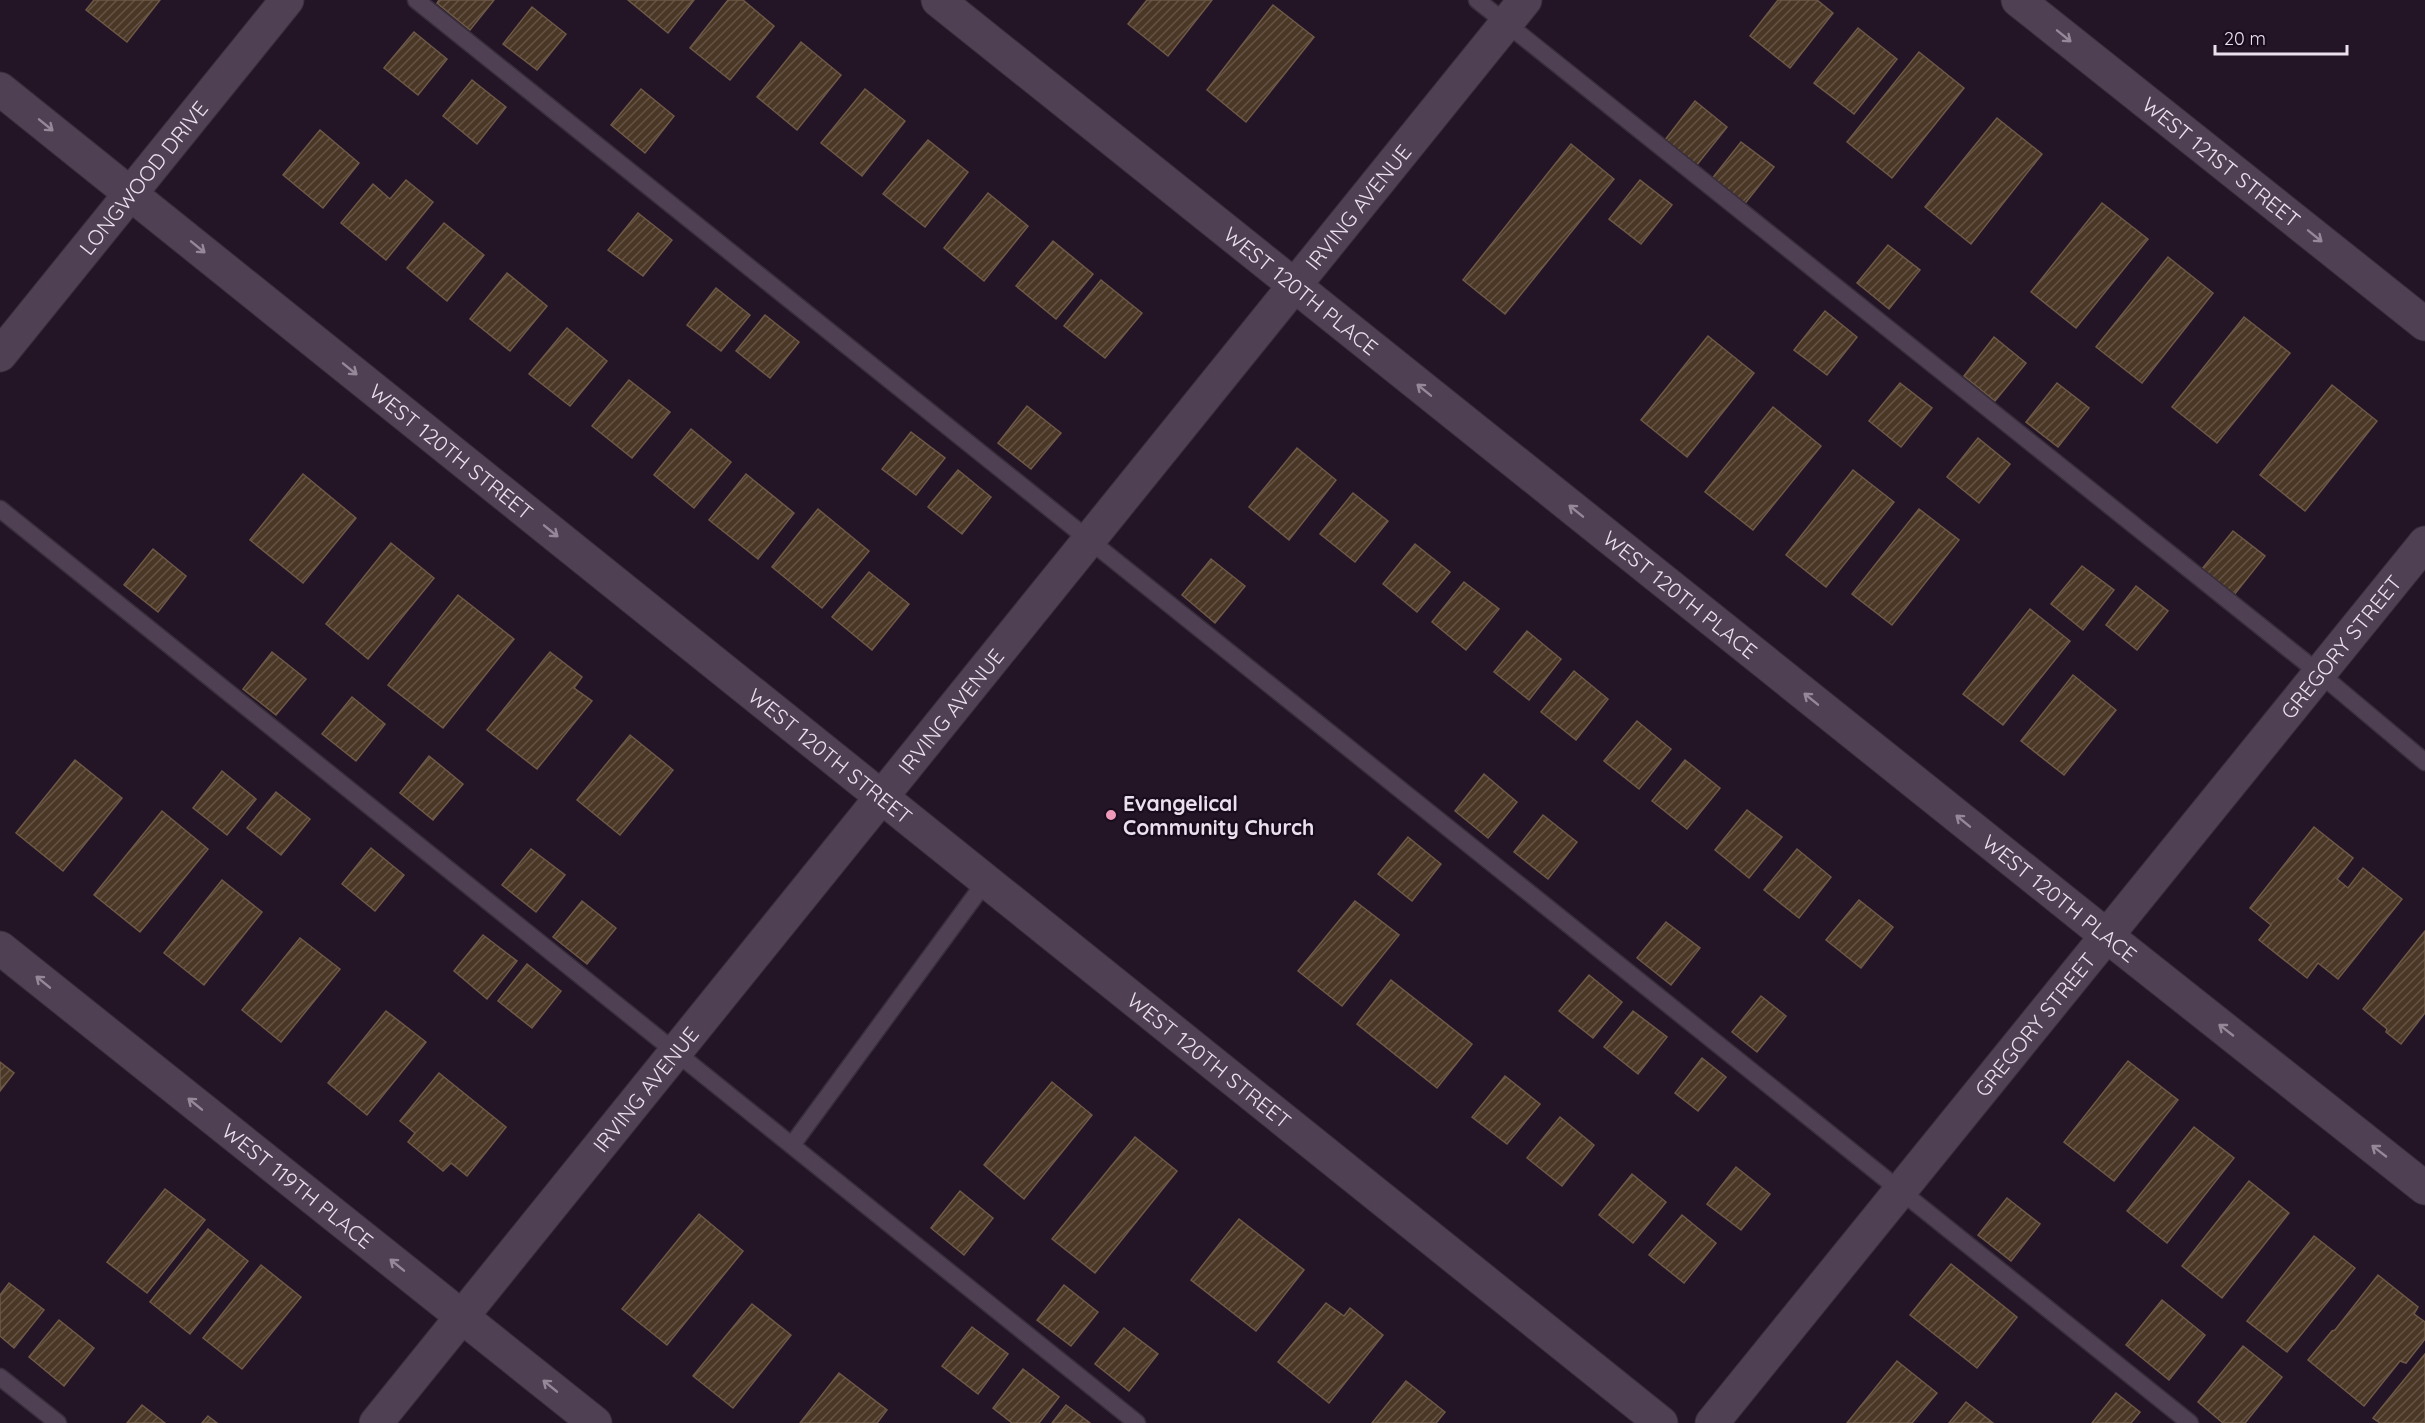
<svg xmlns="http://www.w3.org/2000/svg" width="2425" height="1423" viewBox="0 0 2425 1423" font-family="Quicksand,sans-serif">
<defs>
<pattern id="building-hatch" width="6" height="6" patternUnits="userSpaceOnUse" patternTransform="scale(1.5)"><rect width="6" height="6" fill="#4b3726"/><path d="M-1 1l2-2M0 6l6-6M5 7l2-2" fill="none" stroke="#655446"/></pattern>
</defs>
<rect width="100%" height="100%" fill="#231526"/>
<!-- building -->
<g fill="url(#building-hatch)" stroke="#6e5947" stroke-width="1.5">
<path d="M94,0H160L127,42L86,10Z"/>
<path d="M439,0H494L470,30L437,3Z"/>
<path d="M628,0H694L668,33Z"/>
<path d="M728,0H743L774,26L730,80L690,48Z"/>
<path d="M1147,0H1212L1168,56L1128,24Z"/>
<path d="M1778,0H1817L1833,13L1790,68L1750,36Z"/>
<path d="M1273,5L1314,37L1246,122L1207,90Z"/>
<path d="M532,7L566,34L537,70L503,44Z"/>
<path d="M1858,28L1897,59L1854,114L1814,83Z"/>
<path d="M414,32L447,59L418,95L384,68Z"/>
<path d="M801,42L841,75L797,130L757,97Z"/>
<path d="M1919,52L1964,88L1892,178L1847,142Z"/>
<path d="M472,80L506,107L477,144L443,116Z"/>
<path d="M641,89L674,116L645,153L611,125Z"/>
<path d="M865,89L905,121L862,176L821,143Z"/>
<path d="M1695,101L1727,127L1696,166L1665,140Z"/>
<path d="M1997,118L2042,154L1971,244L1925,207Z"/>
<path d="M320,130L359,163L323,208L283,175Z"/>
<path d="M928,140L968,172L925,227L883,194Z"/>
<path d="M1741,142L1774,167L1743,206L1711,180Z"/>
<path d="M1571,144L1614,179L1505,314L1463,280Z"/>
<path d="M406,180L433,202L386,260L341,223L373,184L390,199Z"/>
<path d="M1640,180L1672,205L1641,244L1609,219Z"/>
<path d="M988,193L1028,226L984,281L944,248Z"/>
<path d="M2102,203L2148,239L2076,328L2031,292Z"/>
<path d="M638,213L672,240L643,276L608,250Z"/>
<path d="M444,223L484,255L447,301L407,268Z"/>
<path d="M1053,241L1093,274L1056,319L1016,286Z"/>
<path d="M1888,245L1920,270L1889,309L1857,283Z"/>
<path d="M2168,257L2213,293L2142,383L2096,347Z"/>
<path d="M507,273L547,306L510,351L470,319Z"/>
<path d="M1101,280L1142,313L1105,358L1064,326Z"/>
<path d="M716,288L750,315L721,351L687,325Z"/>
<path d="M1825,311L1857,337L1827,375L1794,350Z"/>
<path d="M765,315L799,342L770,378L736,351Z"/>
<path d="M2244,317L2290,353L2217,443L2172,407Z"/>
<path d="M567,328L607,361L570,406L529,374Z"/>
<path d="M1708,336L1754,373L1687,457L1641,420Z"/>
<path d="M1994,337L2026,363L1995,401L1964,376Z"/>
<path d="M629,380L670,412L632,458L592,426Z"/>
<path d="M1900,383L1932,408L1901,447L1869,421Z"/>
<path d="M2057,383L2089,408L2058,447L2026,422Z"/>
<path d="M2332,385L2377,421L2305,511L2260,475Z"/>
<path d="M1027,406L1061,433L1031,469L998,443Z"/>
<path d="M1773,407L1821,446L1753,530L1705,492Z"/>
<path d="M691,429L731,462L694,508L654,475Z"/>
<path d="M911,432L945,458L916,495L882,469Z"/>
<path d="M1978,438L2010,464L1979,503L1947,477Z"/>
<path d="M1297,448L1336,480L1289,540L1249,507Z"/>
<path d="M958,470L991,497L962,534L928,507Z"/>
<path d="M1853,470L1894,502L1826,587L1786,555Z"/>
<path d="M303,474L356,518L303,583L250,540Z"/>
<path d="M746,474L794,513L758,559L709,520Z"/>
<path d="M1353,493L1388,521L1355,562L1320,534Z"/>
<path d="M818,509L869,551L822,608L772,567Z"/>
<path d="M1919,509L1959,540L1892,625L1852,594Z"/>
<path d="M2233,531L2265,556L2234,595L2202,569Z"/>
<path d="M391,543L434,578L368,659L326,624Z"/>
<path d="M1415,544L1450,572L1417,612L1383,584Z"/>
<path d="M153,549L186,576L158,612L124,585Z"/>
<path d="M1211,559L1245,586L1215,623L1182,595Z"/>
<path d="M2082,566L2114,590L2083,630L2051,604Z"/>
<path d="M869,572L909,604L872,650L832,617Z"/>
<path d="M1464,582L1499,609L1466,650L1432,622Z"/>
<path d="M2136,586L2168,611L2137,650L2106,625Z"/>
<path d="M458,595L514,639L443,728L388,685Z"/>
<path d="M2030,609L2070,641L2003,725L1963,694Z"/>
<path d="M1527,631L1561,659L1529,700L1494,672Z"/>
<path d="M272,652L306,679L276,715L243,689Z"/>
<path d="M550,652L582,677L574,688L592,701L537,769L487,730Z"/>
<path d="M1574,671L1608,699L1576,740L1541,712Z"/>
<path d="M2073,675L2116,710L2064,775L2021,741Z"/>
<path d="M352,697L385,724L356,761L322,734Z"/>
<path d="M1637,721L1671,749L1639,789L1604,761Z"/>
<path d="M630,735L673,770L620,835L577,800Z"/>
<path d="M429,756L463,784L433,820L400,793Z"/>
<path d="M75,760L122,798L63,871L16,833Z"/>
<path d="M1685,760L1720,788L1687,829L1652,801Z"/>
<path d="M222,771L256,799L227,835L193,808Z"/>
<path d="M1484,774L1517,802L1488,838L1455,811Z"/>
<path d="M276,792L310,819L281,855L247,828Z"/>
<path d="M1747,810L1782,837L1749,878L1715,850Z"/>
<path d="M162,811L208,849L140,932L94,895Z"/>
<path d="M1543,815L1577,842L1548,879L1514,852Z"/>
<path d="M2314,827L2353,858L2337,879L2348,888L2363,868L2402,899L2338,979L2318,963L2307,978L2259,940L2271,925L2250,908Z"/>
<path d="M1408,837L1441,864L1412,901L1378,874Z"/>
<path d="M371,848L404,875L375,911L342,884Z"/>
<path d="M531,849L565,875L536,912L502,885Z"/>
<path d="M1797,849L1831,877L1799,918L1764,890Z"/>
<path d="M222,880L262,912L204,985L164,953Z"/>
<path d="M1859,900L1893,927L1861,968L1826,940Z"/>
<path d="M582,901L616,928L587,964L553,937Z"/>
<path d="M1355,901L1399,935L1342,1006L1298,971Z"/>
<path d="M1666,922L1700,948L1671,985L1637,958Z"/>
<path d="M2425,931V1013L2401,1044L2386,1032L2387,1029L2363,1009Z"/>
<path d="M483,935L517,961L487,999L454,971Z"/>
<path d="M300,938L340,969L281,1042L242,1010Z"/>
<path d="M527,964L561,991L532,1028L498,1001Z"/>
<path d="M1589,975L1622,1002L1593,1038L1559,1011Z"/>
<path d="M1391,980L1472,1044L1437,1088L1357,1024Z"/>
<path d="M1761,996L1786,1016L1757,1052L1732,1032Z"/>
<path d="M386,1011L426,1042L367,1115L328,1083Z"/>
<path d="M1633,1011L1667,1037L1638,1074L1604,1047Z"/>
<path d="M1702,1058L1726,1077L1698,1111L1675,1093Z"/>
<path d="M2128,1061L2178,1100L2114,1181L2064,1142Z"/>
<path d="M0,1062L14,1073L0,1091Z"/>
<path d="M439,1073L506,1127L467,1176L451,1163L443,1171L408,1142L415,1133L400,1121Z"/>
<path d="M1505,1076L1540,1104L1507,1144L1472,1117Z"/>
<path d="M1052,1082L1092,1115L1024,1199L984,1165Z"/>
<path d="M1560,1117L1594,1145L1562,1186L1527,1158Z"/>
<path d="M2194,1127L2234,1158L2167,1243L2127,1211Z"/>
<path d="M1135,1137L1177,1171L1095,1273L1052,1239Z"/>
<path d="M1736,1167L1770,1194L1741,1230L1707,1204Z"/>
<path d="M1632,1174L1666,1202L1633,1243L1599,1215Z"/>
<path d="M2249,1181L2289,1213L2222,1298L2182,1266Z"/>
<path d="M165,1189L205,1220L147,1293L107,1262Z"/>
<path d="M960,1191L993,1218L964,1255L931,1228Z"/>
<path d="M2007,1198L2040,1224L2011,1261L1978,1235Z"/>
<path d="M699,1214L743,1251L667,1345L622,1309Z"/>
<path d="M1682,1215L1716,1243L1684,1283L1649,1255Z"/>
<path d="M1239,1219L1304,1270L1256,1331L1191,1280Z"/>
<path d="M208,1229L248,1261L190,1334L150,1302Z"/>
<path d="M2314,1236L2355,1268L2287,1352L2247,1321Z"/>
<path d="M1951,1264L2017,1317L1977,1368L1910,1315Z"/>
<path d="M261,1265L301,1297L242,1369L203,1338Z"/>
<path d="M2378,1275L2418,1307L2414,1314L2425,1322V1339L2406,1363L2400,1361L2364,1406L2308,1360L2332,1331L2335,1330Z"/>
<path d="M9,1283L44,1310L14,1348L0,1336V1295Z"/>
<path d="M1064,1285L1098,1312L1071,1346L1037,1320Z"/>
<path d="M2162,1300L2205,1335L2169,1380L2126,1345Z"/>
<path d="M1326,1303L1344,1316L1350,1308L1383,1335L1329,1403L1278,1362Z"/>
<path d="M752,1304L791,1335L733,1408L693,1376Z"/>
<path d="M59,1320L94,1348L64,1386L29,1357Z"/>
<path d="M972,1327L1008,1354L978,1394L942,1366Z"/>
<path d="M1124,1328L1158,1354L1129,1391L1095,1364Z"/>
<path d="M2243,1346L2282,1377L2245,1423H2223L2198,1402Z"/>
<path d="M2425,1354V1423H2380L2373,1418Z"/>
<path d="M1897,1361L1937,1393L1912,1423H1847Z"/>
<path d="M1023,1369L1059,1397L1039,1423H1012L993,1408Z"/>
<path d="M839,1373L887,1410L877,1423H800Z"/>
<path d="M1406,1381L1445,1412L1436,1423H1372Z"/>
<path d="M2116,1393L2140,1412L2131,1423H2092Z"/>
<path d="M1966,1402L1993,1423H1949Z"/>
<path d="M142,1405L165,1423H127Z"/>
<path d="M1066,1405L1090,1423H1052Z"/>
<path d="M208,1416L217,1423H202Z"/>
</g>
<g fill="none" stroke-linecap="round" stroke-linejoin="round">
<defs>
<g id="lane">
<path d="M416,0L2190,1423"/>
<path d="M1477,0L2319,673L2425,762"/>
<path d="M0,509L1137,1423"/>
<path d="M792,1145L986,881"/>
<path d="M0,1377L58,1423"/>
</g>
<g id="street">
<path id="s1" d="M938,0L2107,936L2425,1188"/>
<path id="s2" d="M2018,0L2425,324"/>
<path id="s3" d="M0,89L1661,1423"/>
<path id="s4" d="M0,355L287,0"/>
<path id="s5" d="M0,948L595,1423"/>
<path id="s6" d="M376,1423L1525,0"/>
<path id="s7" d="M1712,1423L2425,543"/>
</g>
</defs>
<!-- lane casing -->
<use href="#lane" stroke="#392f3c" stroke-width="19"/>
<!-- street casing -->
<use href="#street" stroke="#392f3c" stroke-width="35"/>
<!-- lane -->
<use href="#lane" stroke="#504054" stroke-width="16"/>
<!-- street -->
<use href="#street" stroke="#504054" stroke-width="33"/>
</g>
<!-- one-way arrows -->
<defs><path id="oneway-shaft" d="M-6 0H5M1.5-3L5.5 0L1.5 3" fill="none" stroke-width="1.6" stroke-linecap="round" stroke-linejoin="round" transform="scale(1.5)"/></defs>
<g stroke="#968899">
<use href="#oneway-shaft" transform="translate(2064 36) rotate(39)"/>
<use href="#oneway-shaft" transform="translate(46 125) rotate(39)"/>
<use href="#oneway-shaft" transform="translate(2315 236) rotate(39)"/>
<use href="#oneway-shaft" transform="translate(198 247) rotate(39)"/>
<use href="#oneway-shaft" transform="translate(350 369) rotate(39)"/>
<use href="#oneway-shaft" transform="translate(1424 390) rotate(-141)"/>
<use href="#oneway-shaft" transform="translate(1576 511) rotate(-141)"/>
<use href="#oneway-shaft" transform="translate(551 531) rotate(39)"/>
<use href="#oneway-shaft" transform="translate(1811 699) rotate(-141)"/>
<use href="#oneway-shaft" transform="translate(1963 821) rotate(-141)"/>
<use href="#oneway-shaft" transform="translate(43 982) rotate(-141)"/>
<use href="#oneway-shaft" transform="translate(2226 1030) rotate(-142)"/>
<use href="#oneway-shaft" transform="translate(195 1104) rotate(-141)"/>
<use href="#oneway-shaft" transform="translate(2379 1151) rotate(-142)"/>
<use href="#oneway-shaft" transform="translate(397 1265) rotate(-141)"/>
<use href="#oneway-shaft" transform="translate(550 1386) rotate(-141)"/>
</g>
<!-- markers -->
<circle fill="#ef9ab8" stroke="#190c1d" stroke-width="2" cx="1111" cy="815" r="6"/>
<g text-anchor="middle" dominant-baseline="central" stroke-width="4.5" stroke-linejoin="round" paint-order="stroke">
<!-- street labels -->
<g font-size="21" fill="#ebe1ee" stroke="#190c1d">
<text stroke="none"><textPath href="#s2" startOffset="260">WEST 121ST STREET</textPath></text>
<text stroke="none"><textPath href="#s4" startOffset="228">LONGWOOD DRIVE</textPath></text>
<text stroke="none"><textPath href="#s6" startOffset="1563">IRVING AVENUE</textPath></text>
<text stroke="none"><textPath href="#s1" startOffset="465">WEST 120TH PLACE</textPath></text>
<text stroke="none"><textPath href="#s3" startOffset="579">WEST 120TH STREET</textPath></text>
<text stroke="none"><textPath href="#s1" startOffset="951">WEST 120TH PLACE</textPath></text>
<text stroke="none"><textPath href="#s7" startOffset="999">GREGORY STREET</textPath></text>
<text stroke="none"><textPath href="#s6" startOffset="915">IRVING AVENUE</textPath></text>
<text stroke="none"><textPath href="#s3" startOffset="1065">WEST 120TH STREET</textPath></text>
<text stroke="none"><textPath href="#s1" startOffset="1437">WEST 120TH PLACE</textPath></text>
<text stroke="none"><textPath href="#s7" startOffset="513">GREGORY STREET</textPath></text>
<text stroke="none"><textPath href="#s3" startOffset="1551">WEST 120TH STREET</textPath></text>
<text stroke="none"><textPath href="#s6" startOffset="429">IRVING AVENUE</textPath></text>
<text stroke="none"><textPath href="#s5" startOffset="381">WEST 119TH PLACE</textPath></text>
</g>
<!-- poi labels -->
<g font-size="21" font-weight="bold" fill="#ebe1ee" stroke="#190c1d" text-anchor="start">
<text x="1123" y="803">Evangelical<tspan x="1123" dy="24">Community Church</tspan></text>
</g>
</g>
<!-- scale -->
<path d="M2215 45v9h132v-9" fill="none" stroke="#ebe1ee" stroke-width="3"/>
<text x="2224" y="45" font-size="18" fill="#ebe1ee" stroke="#190c1d" stroke-width="4.5" paint-order="stroke">20 m</text>
</svg>
